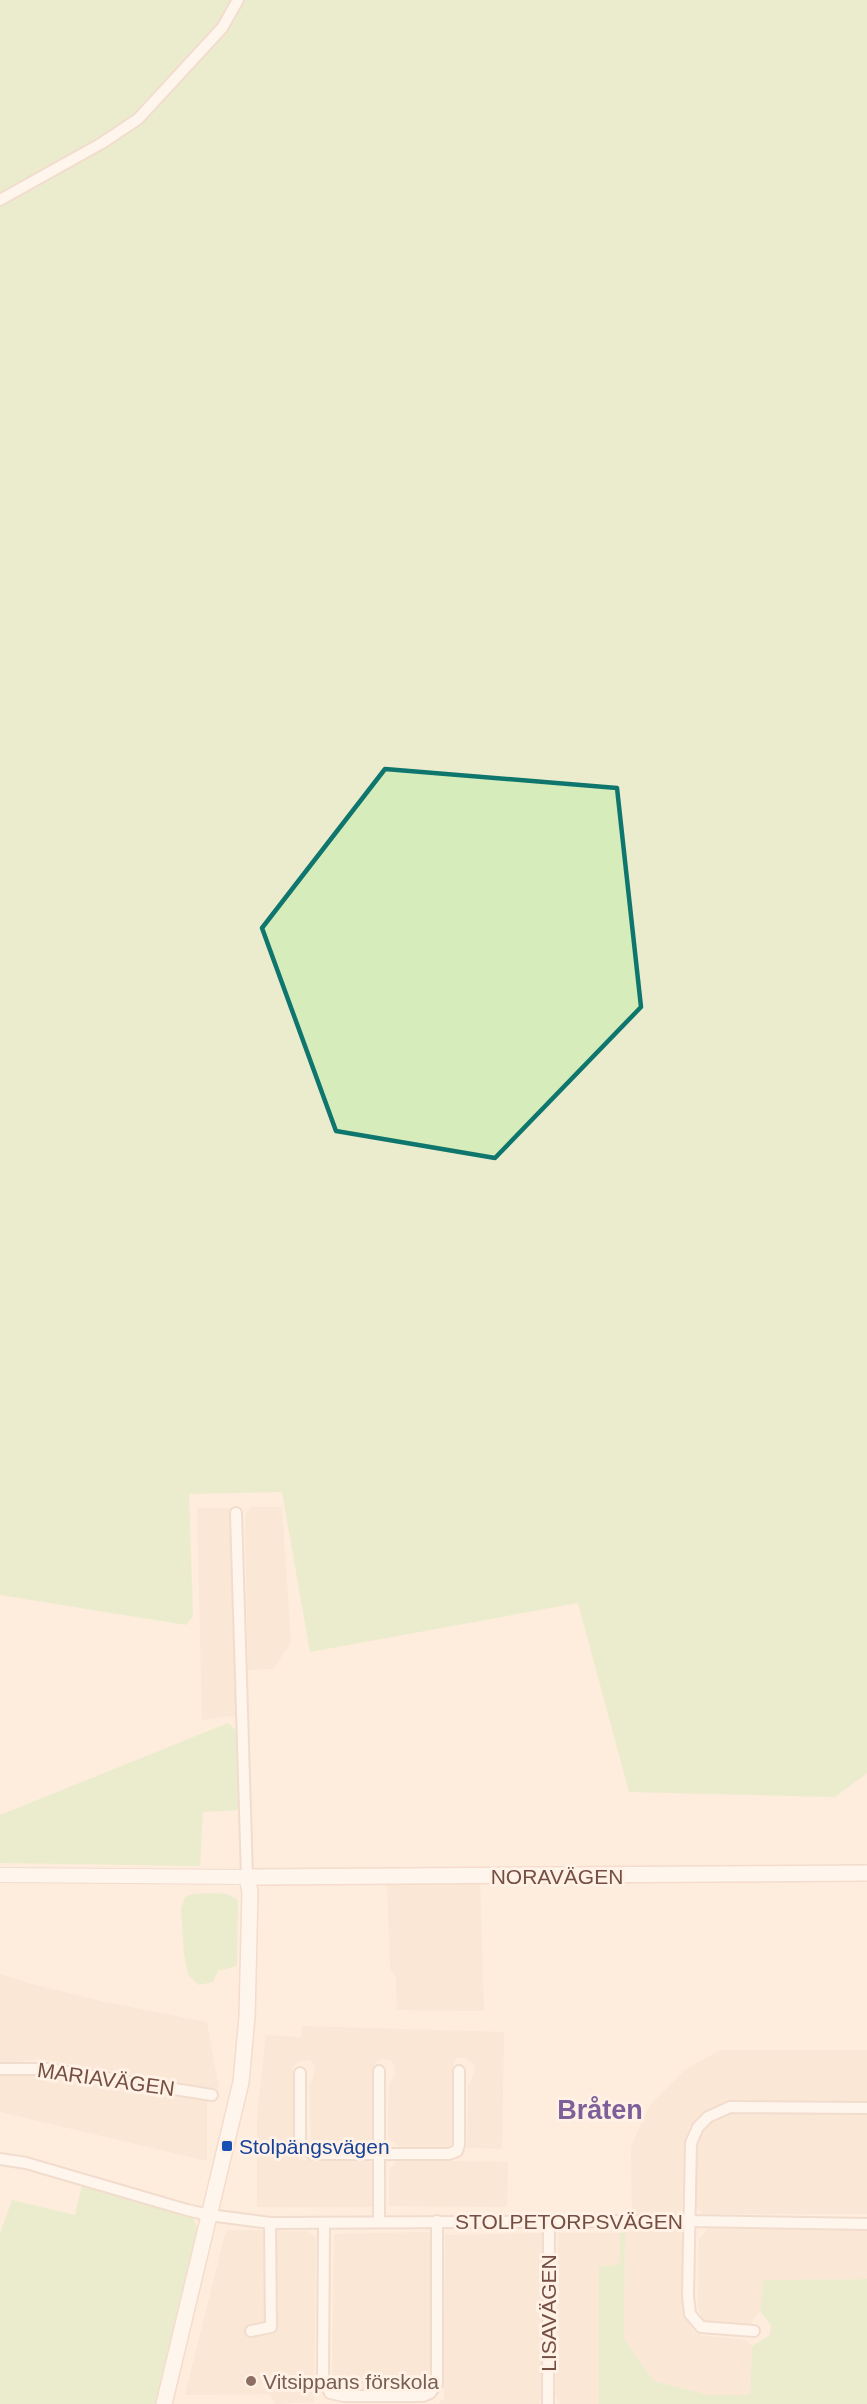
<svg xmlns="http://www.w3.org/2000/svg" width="867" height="2404" viewBox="0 0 867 2404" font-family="Helvetica,sans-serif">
<rect width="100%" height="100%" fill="#feecdd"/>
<!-- residential -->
<g fill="#f8dfce">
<path d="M250,1507H282L291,1643L273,1669L248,1670L245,1515Z"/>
<path d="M197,1508H233L237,1522L240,1715L202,1720Z"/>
<path d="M480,1880L484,2011L397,2010L396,1977L390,1969L387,1883Z"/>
<path d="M0,1974L28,1983L105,2002L207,2022L219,2089L38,2059L0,2064Z"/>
<path d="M302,2026L504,2032L502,2149L467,2148L468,2086L475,2072L474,2064L466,2058H456L453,2065L458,2087L457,2139L448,2148H401L388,2137L389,2084L395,2075V2066L391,2060L383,2059L375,2063L372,2072L377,2138L368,2147H319L311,2139L309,2086L314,2076L315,2065L309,2060L298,2061L292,2068L298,2091L299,2160H368L376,2168L375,2207H257V2117L266,2035L301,2037Z"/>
<path d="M721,2050H867V2102H729L710,2110L689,2127L684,2150L682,2209L674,2217L632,2219L631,2147L650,2105L686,2069Z"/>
<path d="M40,2071L207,2098V2161L0,2112V2075Z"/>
<path d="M724,2112H867V2214H703L694,2206V2161L699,2137L712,2118Z"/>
<path d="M397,2160L508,2162L507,2207L389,2206V2170Z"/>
<path d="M680,2228L685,2236L683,2308L686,2320L693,2331L703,2336L744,2339L752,2346L750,2395H709L654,2381L624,2339L625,2232Z"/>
<path d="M709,2228L867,2229V2279L763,2280L760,2311L749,2326L711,2324L702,2318L698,2307L699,2239Z"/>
<path d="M226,2230L308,2231L316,2238L314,2402L275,2404L270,2394L185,2395Z"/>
<path d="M428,2232L434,2242L433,2384L423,2392L340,2391L332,2382L334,2234Z"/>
<path d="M546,2233L544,2387L539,2404H438L444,2398L445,2235Z"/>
<path d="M558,2233H620L619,2265L599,2266V2404H560L556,2394Z"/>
</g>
<!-- green -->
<g fill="#d6ecbb">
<path d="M0,0H867V1773L835,1797L629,1792L578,1603L310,1652L282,1492L189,1494L193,1616L186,1625L0,1595Z"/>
<path d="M228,1723L239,1733L241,1810L203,1812L200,1866L0,1863V1815Z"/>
<path d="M209,1893L227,1894L238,1900L237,1966L218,1971L213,1982L199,1985L188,1975L184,1953L181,1909L185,1897L193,1894Z"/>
<path d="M82,2185L193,2218L199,2232L158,2404H0V2233L12,2200L75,2215Z"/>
<path d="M625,2232L624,2339L654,2381L709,2395H750L752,2346L770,2335L771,2325L760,2311L763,2280L867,2279V2404H599V2266L619,2265L620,2233Z"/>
</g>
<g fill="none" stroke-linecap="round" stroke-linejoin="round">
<defs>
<g id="minor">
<path d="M0,200L102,143L138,119L222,28L238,0"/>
<path d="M236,1513L247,1877"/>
<path d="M0,2069H48L212,2095"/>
<path d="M379,2071V2221"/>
<path d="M300,2073V2141L302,2146L313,2154H449L457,2151L459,2145V2071"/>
<path d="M0,2159L26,2163L187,2210L209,2215L270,2223L689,2221L867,2224"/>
<path d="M324,2223L323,2376L330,2393L344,2396H423L430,2393L437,2384V2221"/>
<path d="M251,2331L271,2327L270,2223"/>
<path d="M754,2331L701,2327L690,2314L688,2296L691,2143L698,2127L708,2117L730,2107L867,2108"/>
<path d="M548,2404L549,2222"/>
</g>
<path id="tertiary" d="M0,1875L247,1877"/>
<path id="secondary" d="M164,2404L241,2082L247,2017L250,1892L247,1877L867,1873"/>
</defs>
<!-- minor casing -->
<use href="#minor" stroke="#e4c8bc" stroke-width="14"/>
<!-- tertiary casing -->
<use href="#tertiary" stroke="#e4c8bc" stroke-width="16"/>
<!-- secondary casing -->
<use href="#secondary" stroke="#eac8b8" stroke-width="18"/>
<!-- minor -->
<use href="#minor" stroke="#fff" stroke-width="10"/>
<!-- tertiary -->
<use href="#tertiary" stroke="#fff" stroke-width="14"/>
<!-- secondary -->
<use href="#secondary" stroke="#fff" stroke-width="15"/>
</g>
<!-- marked area -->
<path d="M0 0H867V2404H0ZM385,769L617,788L641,1007L495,1158L336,1131L262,928Z" fill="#feecdd" fill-opacity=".55" fill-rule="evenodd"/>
<path fill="none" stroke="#0f766e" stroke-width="4.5" stroke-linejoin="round" d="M385,769L617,788L641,1007L495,1158L336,1131L262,928Z"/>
<!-- markers -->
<rect fill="#1a4fb4" stroke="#fff1e5" stroke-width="2" x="221" y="2140" width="12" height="12" rx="3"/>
<circle fill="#8d6e63" stroke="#fff1e5" stroke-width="2" cx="251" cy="2381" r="6"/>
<g text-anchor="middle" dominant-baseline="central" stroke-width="6" stroke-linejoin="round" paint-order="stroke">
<!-- street labels -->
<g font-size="21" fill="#754e44" stroke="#fff1e5">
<text x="557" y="1876">NORAVÄGEN</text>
<text transform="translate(106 2079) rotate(8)">MARIAVÄGEN</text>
<text x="569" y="2221">STOLPETORPSVÄGEN</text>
<text transform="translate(548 2313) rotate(-90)">LISAVÄGEN</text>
</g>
<!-- transit labels -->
<g font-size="21" fill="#164399" stroke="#fff1e5" text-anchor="start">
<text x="239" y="2146">Stolpängsvägen</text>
</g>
<!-- education labels -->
<g font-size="21" fill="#785e54" stroke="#fff1e5" text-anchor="start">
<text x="263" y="2381">Vitsippans förskola</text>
</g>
<!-- district labels -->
<g font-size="27" font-weight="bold" fill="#7d5f99" stroke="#fff1e5">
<text x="600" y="2110">Bråten</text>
</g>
</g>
</svg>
